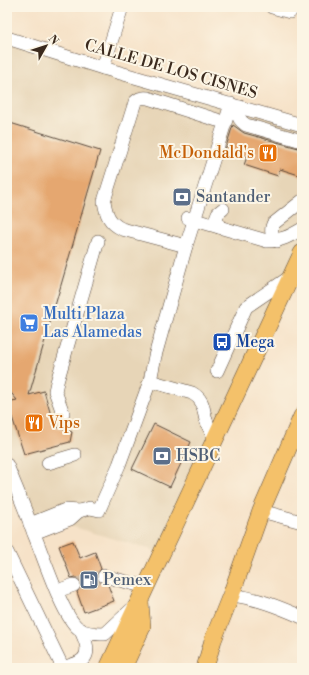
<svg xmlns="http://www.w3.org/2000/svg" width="309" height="675" viewBox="0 0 309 675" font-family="'Libre Bodoni',serif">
<rect width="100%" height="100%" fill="#fcf5e5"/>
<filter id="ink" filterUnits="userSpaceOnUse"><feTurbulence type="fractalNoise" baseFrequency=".025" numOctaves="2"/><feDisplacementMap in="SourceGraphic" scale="8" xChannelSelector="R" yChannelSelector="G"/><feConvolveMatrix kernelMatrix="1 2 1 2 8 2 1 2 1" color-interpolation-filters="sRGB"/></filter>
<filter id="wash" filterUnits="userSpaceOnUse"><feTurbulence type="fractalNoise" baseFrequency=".012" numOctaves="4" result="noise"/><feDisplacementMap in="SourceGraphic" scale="16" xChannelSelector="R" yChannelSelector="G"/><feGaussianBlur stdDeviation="0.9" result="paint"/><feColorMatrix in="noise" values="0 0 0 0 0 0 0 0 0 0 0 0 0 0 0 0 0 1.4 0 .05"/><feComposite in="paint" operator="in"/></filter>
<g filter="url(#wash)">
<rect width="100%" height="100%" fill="#f6e2c8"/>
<!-- built -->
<path fill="#e7d5b7" d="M7,38L302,125V253L162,553L67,525L43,535L7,465Z"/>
<g id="blocks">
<!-- building -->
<g fill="#e5a76f">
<path d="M7,122L100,151L29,395L44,391L54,426L72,432L70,442L24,454L12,417L7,418V402L17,400L7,388Z"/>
<path d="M233,125L244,133L302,149V176L280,169L278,176L244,165L247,157L225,150Z"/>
<path d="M154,424L191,442L170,487L132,469Z"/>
<path d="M73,541L80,558L95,552L101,569L96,574V578L99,582L108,585L114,601L84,612L77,592L82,587L81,582L76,577L71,578L59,546Z"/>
</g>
</g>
</g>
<g filter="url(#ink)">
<use href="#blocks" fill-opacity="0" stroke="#574638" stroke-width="1"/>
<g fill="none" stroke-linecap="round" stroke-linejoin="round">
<!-- minor-tunnel -->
<path stroke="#d1bda6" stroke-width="13" stroke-dasharray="13 6" stroke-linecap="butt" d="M74,585L104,576"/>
<defs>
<g id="minor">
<path d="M272,7L290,12L292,7"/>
<path d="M7,38L103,68L302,125"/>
<path d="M103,68L122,7"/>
<path d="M240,107C237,116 238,119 246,125L302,141"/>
<path d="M188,218L267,241C281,241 290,236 302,229"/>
<path d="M219,227L216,218L218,213L223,209"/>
<path d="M277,241C272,235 270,231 273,224L302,201"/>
<path d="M186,246L122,229C109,223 106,214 104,201L135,102C139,98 142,97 148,98L217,120"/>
<path d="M217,371L246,307L290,277"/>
<path d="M150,381L192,393C206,401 202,410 207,423C209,428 212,433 215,438"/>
<path d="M63,413L55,391L57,382L98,241"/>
<path d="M48,463L75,455"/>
<path d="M7,465C16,488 26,511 34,534C43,555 62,615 78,628C85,634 96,634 105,634L134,607"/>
<path d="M261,511L302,522"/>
<path d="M30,524L65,510L79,511L90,508L99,510L119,465L150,381L155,356L186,246L231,104"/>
<path d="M34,533L70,519L79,511"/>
<path d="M7,552L63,668"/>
<path d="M104,576L146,587"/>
<path d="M57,591L74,585"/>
<path d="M231,595C257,598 279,607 302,617"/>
<path d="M64,668C69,665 74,665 79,662C93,655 85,639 80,629"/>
</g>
<g id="major">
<path d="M108,668L302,253"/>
<path d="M123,668L142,627L140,602"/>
<path d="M205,668L213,640L231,595L261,511L302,416"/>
</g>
</defs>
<!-- minor casing -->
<use href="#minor" stroke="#574638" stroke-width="14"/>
<!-- major casing -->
<use href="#major" stroke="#574638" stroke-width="18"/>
<!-- minor -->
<use href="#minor" stroke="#fff" stroke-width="13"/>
<!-- major -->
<use href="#major" stroke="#f4c16a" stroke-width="17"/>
</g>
</g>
<!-- icons -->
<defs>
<symbol id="restaurant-square" viewBox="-11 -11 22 22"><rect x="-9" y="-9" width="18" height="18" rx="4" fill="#e8710a" stroke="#fcf5e5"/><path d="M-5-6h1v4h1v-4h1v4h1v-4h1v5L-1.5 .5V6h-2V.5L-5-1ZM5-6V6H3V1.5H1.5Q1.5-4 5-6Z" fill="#fff"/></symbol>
<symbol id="bank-square" viewBox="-11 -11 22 22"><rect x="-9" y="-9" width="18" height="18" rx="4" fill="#5c6f8a" stroke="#fcf5e5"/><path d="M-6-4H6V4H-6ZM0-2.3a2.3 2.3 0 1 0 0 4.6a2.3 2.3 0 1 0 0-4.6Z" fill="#fff"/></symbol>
<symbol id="supermarket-square" viewBox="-11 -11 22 22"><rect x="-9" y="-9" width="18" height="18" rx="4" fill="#3f7fe0" stroke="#fcf5e5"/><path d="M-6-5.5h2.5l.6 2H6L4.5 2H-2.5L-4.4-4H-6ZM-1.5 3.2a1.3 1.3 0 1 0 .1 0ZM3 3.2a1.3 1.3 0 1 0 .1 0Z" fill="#fff"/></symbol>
<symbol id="bus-square" viewBox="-11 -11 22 22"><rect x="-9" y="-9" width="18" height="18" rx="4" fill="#1a4fb4" stroke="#fcf5e5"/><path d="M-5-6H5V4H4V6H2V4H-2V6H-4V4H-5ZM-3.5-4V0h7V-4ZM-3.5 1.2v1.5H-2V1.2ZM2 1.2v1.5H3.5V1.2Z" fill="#fff"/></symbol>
<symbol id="fuel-square" viewBox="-11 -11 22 22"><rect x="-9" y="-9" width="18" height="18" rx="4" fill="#5c6f8a" stroke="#fcf5e5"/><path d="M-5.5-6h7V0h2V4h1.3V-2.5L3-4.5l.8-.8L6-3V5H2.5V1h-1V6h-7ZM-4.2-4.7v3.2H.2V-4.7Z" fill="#fff"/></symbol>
</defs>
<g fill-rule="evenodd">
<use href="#restaurant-square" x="257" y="142" width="22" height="22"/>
<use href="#bank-square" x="171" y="186" width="22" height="22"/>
<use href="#supermarket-square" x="18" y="312" width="22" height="22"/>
<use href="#bus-square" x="211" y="331" width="22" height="22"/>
<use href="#restaurant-square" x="23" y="412" width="22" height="22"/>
<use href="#bank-square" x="151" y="445" width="22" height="22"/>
<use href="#fuel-square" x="78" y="569" width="22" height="22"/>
</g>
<g text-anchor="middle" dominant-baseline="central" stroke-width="4" stroke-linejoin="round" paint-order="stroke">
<!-- street labels -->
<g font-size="16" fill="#3b2a1e" stroke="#fcf5e5">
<text transform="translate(171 69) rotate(16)">CALLE DE LOS CISNES</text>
</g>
<!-- food labels -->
<g font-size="16" fill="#c56008" stroke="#fcf5e5" text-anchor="end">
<text x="254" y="153">McDondald's</text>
<text x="48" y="423" text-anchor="start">Vips</text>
</g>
<!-- service labels -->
<g font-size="16" fill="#4e5e75" stroke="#fcf5e5" text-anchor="start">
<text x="196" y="197">Santander</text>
<text x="176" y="456">HSBC</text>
<text x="103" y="580">Pemex</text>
</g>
<!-- shop labels -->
<g font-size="16" fill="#366cbe" stroke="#fcf5e5" text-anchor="start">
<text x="43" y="314">Multi Plaza<tspan x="43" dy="18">Las Alamedas</tspan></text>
</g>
<!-- transit labels -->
<g font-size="16" fill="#164399" stroke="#fcf5e5" text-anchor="start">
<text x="236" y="342">Mega</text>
</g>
</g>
<!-- margin -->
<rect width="309" height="675" fill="none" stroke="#fcf5e5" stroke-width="24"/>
<!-- north arrow -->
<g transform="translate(46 46) rotate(51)" stroke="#fcf5e5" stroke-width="3" paint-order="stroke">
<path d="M0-3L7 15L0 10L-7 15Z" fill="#3b2a1e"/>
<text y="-6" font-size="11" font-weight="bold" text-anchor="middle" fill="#3b2a1e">N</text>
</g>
</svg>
